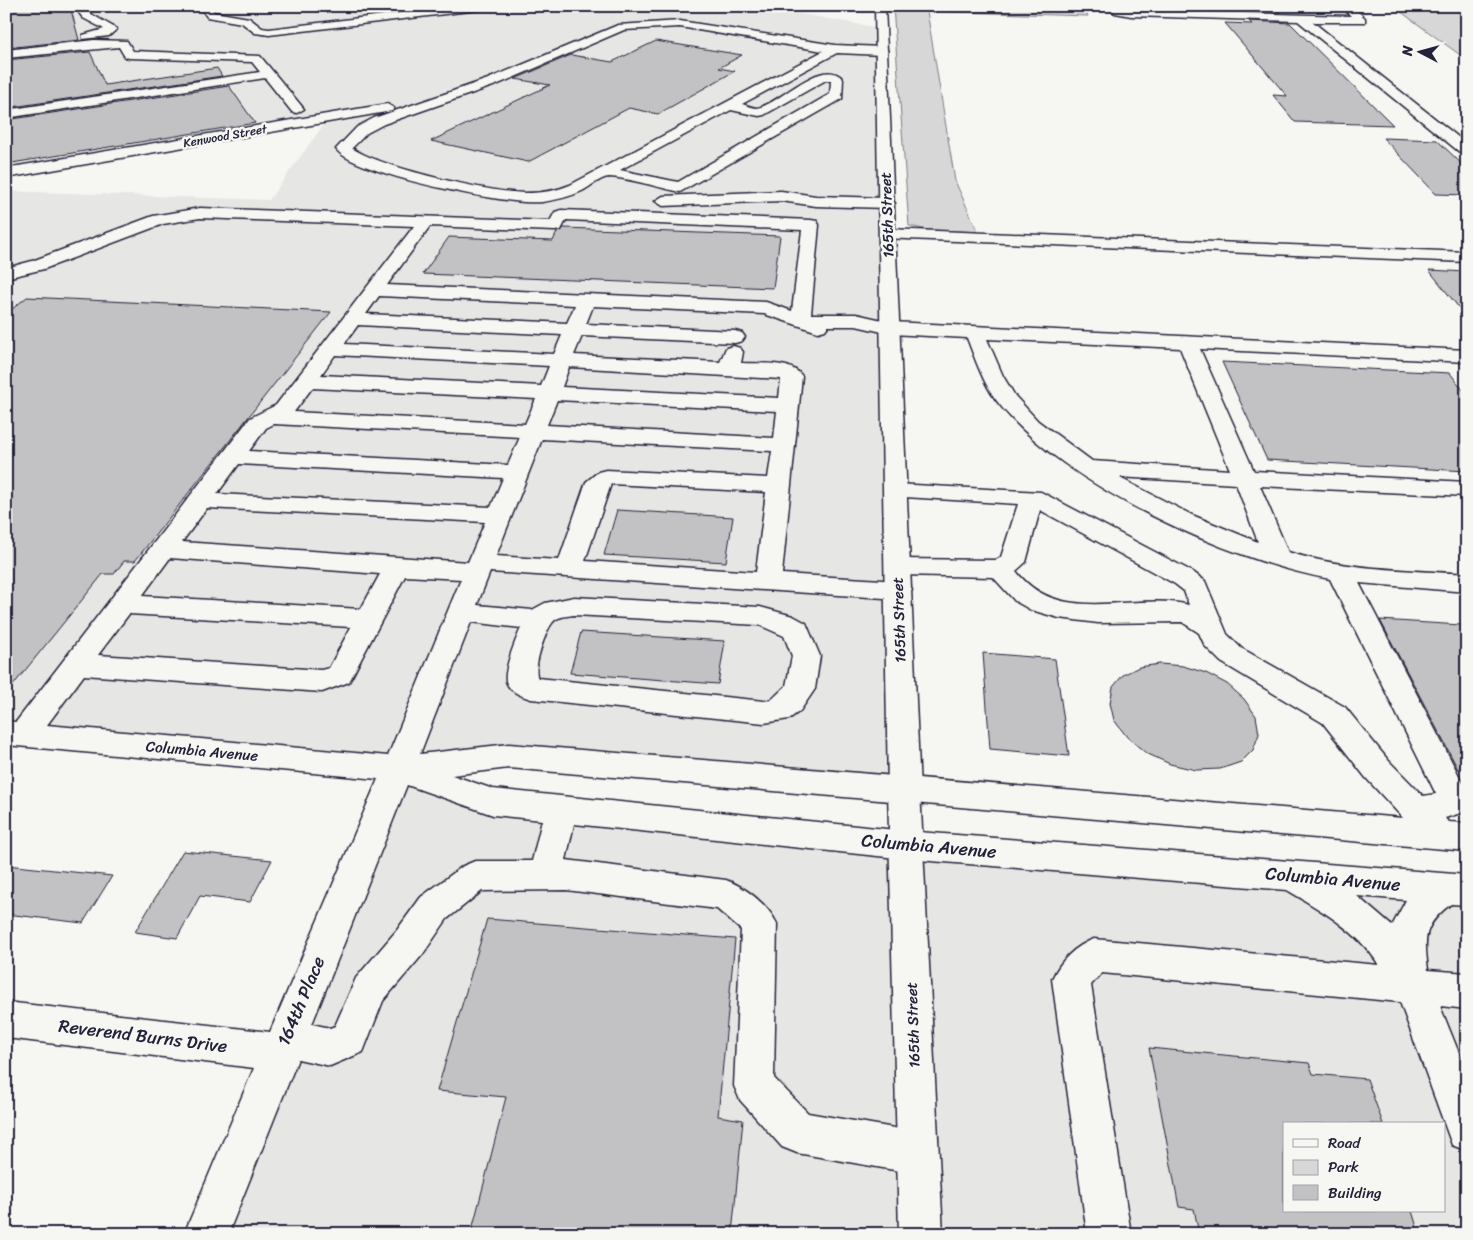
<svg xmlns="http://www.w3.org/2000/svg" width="1473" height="1240" viewBox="0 0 1473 1240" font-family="Sriracha,sans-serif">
<rect width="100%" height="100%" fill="#f6f6f2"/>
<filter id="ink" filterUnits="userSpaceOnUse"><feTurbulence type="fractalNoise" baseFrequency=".02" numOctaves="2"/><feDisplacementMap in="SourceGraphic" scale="10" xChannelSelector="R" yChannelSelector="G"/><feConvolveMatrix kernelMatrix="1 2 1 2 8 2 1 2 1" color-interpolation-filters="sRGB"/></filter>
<g filter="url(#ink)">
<!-- built -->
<g fill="#e6e6e4" fill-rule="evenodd">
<path d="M6,6H757L874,27L885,224L893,782L391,761L6,726V191L269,200L329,117L6,170Z"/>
<path d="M401,781L893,856L905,1234H219Z"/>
<path d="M919,854L1467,897V1234H937ZM1284,1124H1444V1211H1284Z"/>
</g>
<!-- green -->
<g fill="#d7d7d7" stroke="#7c7c89">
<path d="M893,6H1083L1088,16L927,11L955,181L978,232L928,230L909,226Z"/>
<path d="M1393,6H1467V60Z"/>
</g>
<!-- building -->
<g fill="#c2c2c4" stroke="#22223b">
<path d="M24,6H70L79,40L6,48V8Z"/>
<path d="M1236,6H1274L1280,12L1240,11Z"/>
<path d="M1249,21L1290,23L1393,125L1295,122L1273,95L1287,96L1225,23L1252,24Z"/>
<path d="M656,41L742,55L719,68L735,71L658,114L629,108L528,162L431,141L550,85L515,79L571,55L612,62Z"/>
<path d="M90,52L105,85L217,68L222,76L6,108V60Z"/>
<path d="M229,86L255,123L6,164V120Z"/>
<path d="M1383,138L1437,140L1467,169V195L1436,194Z"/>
<path d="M564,228L780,236L773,288L423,274L449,237L553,241L557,232Z"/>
<path d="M1429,270L1467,272V318Z"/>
<path d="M27,297L331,312L135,561H124L114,574H103L6,694V314Z"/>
<path d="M1222,362L1450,373L1467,395V471L1267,460Z"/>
<path d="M617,510L733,517L726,562L604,555Z"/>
<path d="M1380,620L1461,625L1467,634V770L1458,769Z"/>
<path d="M581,632L725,641L718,684L570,673Z"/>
<path d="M983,653L1055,659L1069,756L990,749Z"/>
<path d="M1160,664L1183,666L1206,673L1227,684L1244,699L1256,716L1259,734L1253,750L1241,762L1220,769L1196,770L1170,764L1146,753L1127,737L1114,720L1110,703L1113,687L1123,675L1139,667Z"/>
<path d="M183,851L272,860L250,902L200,896L177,938L135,932Z"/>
<path d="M6,865L112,876L83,923L6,914Z"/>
<path d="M487,919L735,939L718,1116L743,1120L732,1234H471L506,1097L437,1091Z"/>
<path d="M1149,1048L1309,1063L1313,1074L1367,1079L1383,1124H1284V1211H1412L1419,1234H1199L1194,1209L1179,1207Z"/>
</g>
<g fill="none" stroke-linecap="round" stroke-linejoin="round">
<defs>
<g id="minor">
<path d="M74,6H85L91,14L117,29L109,36L83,39V35L104,29L83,18Z"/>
<path d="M205,6H216L213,10L214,12L249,18L262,28L269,29L458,6H492L487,9L269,35L255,33L242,23L207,17L202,10Z"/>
<path d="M1107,6H1119L1131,10L1351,16L1341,6H1352L1365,18V22H1313L1467,144V155L1462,154L1298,21L1131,16L1115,13Z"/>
<path d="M680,21L835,45L882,47L888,51L882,55L837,53L742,104C746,105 753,108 757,108C779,105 822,55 843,79L842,99L680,192C660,188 629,178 609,177C601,177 590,187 582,191C570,197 556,200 542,202C510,206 353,174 336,149L357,127L374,118L488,79L618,25ZM680,27L823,51L570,185C556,191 541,193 526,193C491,193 379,167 352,148L367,133L384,124L496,85L624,30ZM826,80L831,81L830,94L678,182L620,170L731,110L759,116L764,115Z"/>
<path d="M94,40L127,41L133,51L260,56L304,109L297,113L292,112L265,78L6,118V110L260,72L252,62L129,58L125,57L119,47L6,58V50Z"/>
<path d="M387,104L394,108L392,111L6,178V168Z"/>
<path d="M781,191L816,196L887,198L895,203L887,208L816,206L781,201L663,206L655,201L663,196Z"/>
<path d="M200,208L550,221L555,212L561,210L811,220L817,221L819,225L811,314H856L891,322L1467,350V362L1200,349L1254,471L1467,482V496L1260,486L1288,552C1345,570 1407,570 1467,574V592L1359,583L1467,791V806L1464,812L1445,818L1448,822L1467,823V851L509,768L452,775L493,789L906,831L1467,875V905L1451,904C1423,925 1424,937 1428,970L1467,973V1009L1440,1006L1467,1073V1151L1452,1145L1400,1002L1102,973L1091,985L1131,1234H1087L1052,979C1060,961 1075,946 1094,939L1379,965C1358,931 1321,910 1287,890L906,859L574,824L566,860L726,880C746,887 768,905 777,924L774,1078L808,1113L917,1132L932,1138L938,1153L932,1168L917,1174L797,1153L782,1147L740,1100L734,1086L741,930L717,909L566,890L482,891L447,919L423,954L383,1001L363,1052L330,1066L298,1059L228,1234H184L254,1068L6,1038V1002L270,1032L378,779L6,745V721L16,722L250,418L276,405L414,226L200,218L163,224L44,269L6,278V268L32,261L153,216ZM566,220L802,230L792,311L766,302L387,285L430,226L555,231L561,230ZM379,296L575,305L567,323L366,314ZM593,306L764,314L818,332L825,330L828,326H856L891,334L967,338C976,361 984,386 1000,405C1066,486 1229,561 1330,579L1436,794L1423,796L1388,760L1345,707L1241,648L1227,634L1205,581L1193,572L1041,492L896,484L888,486L884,491L888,496L1018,504L1001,557L996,560L898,559L889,561L885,567L889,573L898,575L993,577L1015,601L1031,610L1059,618L1098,623L1182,622L1199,633L1205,646L1221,662L1323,723L1366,778L1403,818L509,744L420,754L471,622L521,628C516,639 504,668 506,681C509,692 522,696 531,699L764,723L789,719L800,711L815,689L820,656L806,623L793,616L760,607L574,597L545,603L532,610L477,605L490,572L899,599L908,596L912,590L908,584L899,581L782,574L802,376C791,360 758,364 741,363L743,352L740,348L733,346L726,348L720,362L574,355L582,336L735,343L742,341L745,337L742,333L735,331L586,324ZM358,325L562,335L554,354L344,344ZM987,339L1180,348L1230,470L1092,461L1038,421L1015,396L1003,376ZM335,355L549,366L541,386L321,375ZM569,367L781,379L779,398L562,387ZM312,388L536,399L525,424L294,412ZM557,400L777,411L774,438L547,425ZM274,424L520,437L508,465L249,451L266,428ZM542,439L772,451L768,478L606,470L598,472L586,482L559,560L496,556ZM239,464L503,478L491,507L217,494ZM1118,477L1236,484L1258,542L1192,515ZM611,484L766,492L756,572L585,561ZM207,508L485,522L468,562L182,542ZM1040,510L1175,584L1184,591L1189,605C1133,591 1059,628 1016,571L1026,562ZM170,558L380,574L361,609L142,596ZM405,576L461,579L388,756L47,725L84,675L322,692L349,682ZM129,614L351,627L329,668L321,670L98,655ZM574,615L759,625L784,636L792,656L786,686L771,700L764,701L538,678C532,669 546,627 555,620C560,616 568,616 574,615ZM407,785L493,815L542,820L532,861H475L463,866L421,897L397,930L356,978L335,1026L330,1028L312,1024ZM1357,896L1406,900L1392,926Z"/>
<path d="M888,229L1467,252V262L882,238L880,234L882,230Z"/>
</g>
<path id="major" d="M875,6H885L920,790L943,1234H899L888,790Z"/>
</defs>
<!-- minor casing -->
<use href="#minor" stroke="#22223b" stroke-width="3"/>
<!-- major casing -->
<use href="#major" stroke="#22223b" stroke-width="3"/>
<!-- minor -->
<use href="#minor" fill="#f6f6f2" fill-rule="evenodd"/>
<!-- major -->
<use href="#major" fill="#f6f6f2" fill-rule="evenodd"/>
</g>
</g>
<g text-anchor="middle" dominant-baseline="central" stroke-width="5" stroke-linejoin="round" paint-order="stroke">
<!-- far-street labels -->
<g font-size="12" fill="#22223b" stroke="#f6f6f2">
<text transform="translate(225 136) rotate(-10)">Kenwood Street</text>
</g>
<!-- street labels -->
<g font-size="15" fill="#22223b" stroke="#f6f6f2">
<text transform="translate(887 215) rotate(-92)">165th Street</text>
<text transform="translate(899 620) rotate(-92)">165th Street</text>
<text transform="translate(202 751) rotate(5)">Columbia Avenue</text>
<text transform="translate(913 1025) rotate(-92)">165th Street</text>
</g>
<!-- near-street labels -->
<g font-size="18" fill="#22223b" stroke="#f6f6f2">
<text transform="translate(929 846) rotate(5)">Columbia Avenue</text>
<text transform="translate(1333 879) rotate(5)">Columbia Avenue</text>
<text transform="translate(301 1001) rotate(-67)">164th Place</text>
<text transform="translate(143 1036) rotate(7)">Reverend Burns Drive</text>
</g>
</g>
<!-- margin -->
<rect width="1473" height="1240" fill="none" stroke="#f6f6f2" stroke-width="25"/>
<rect x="12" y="12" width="1448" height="1215" fill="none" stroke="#22223b" stroke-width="2" filter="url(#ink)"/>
<!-- legend -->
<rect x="1283" y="1122" width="162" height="90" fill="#f6f6f2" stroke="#a1a1a9"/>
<rect x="1293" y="1139" width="25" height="8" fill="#f6f6f2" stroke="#a1a1a9"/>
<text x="1328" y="1148" font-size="15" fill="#22223b">Road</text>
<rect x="1293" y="1160" width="25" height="15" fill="#d7d7d7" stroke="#a1a1a9"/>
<text x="1328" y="1172" font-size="15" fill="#22223b">Park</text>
<rect x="1293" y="1185" width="25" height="15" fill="#c2c2c4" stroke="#a1a1a9"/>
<text x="1328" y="1198" font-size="15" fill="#22223b">Building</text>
<!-- north arrow -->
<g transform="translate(1420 52) rotate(276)" stroke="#f6f6f2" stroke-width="4" paint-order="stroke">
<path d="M0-4L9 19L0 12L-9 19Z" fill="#22223b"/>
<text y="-8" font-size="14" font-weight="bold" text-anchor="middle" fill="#22223b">N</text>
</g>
</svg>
